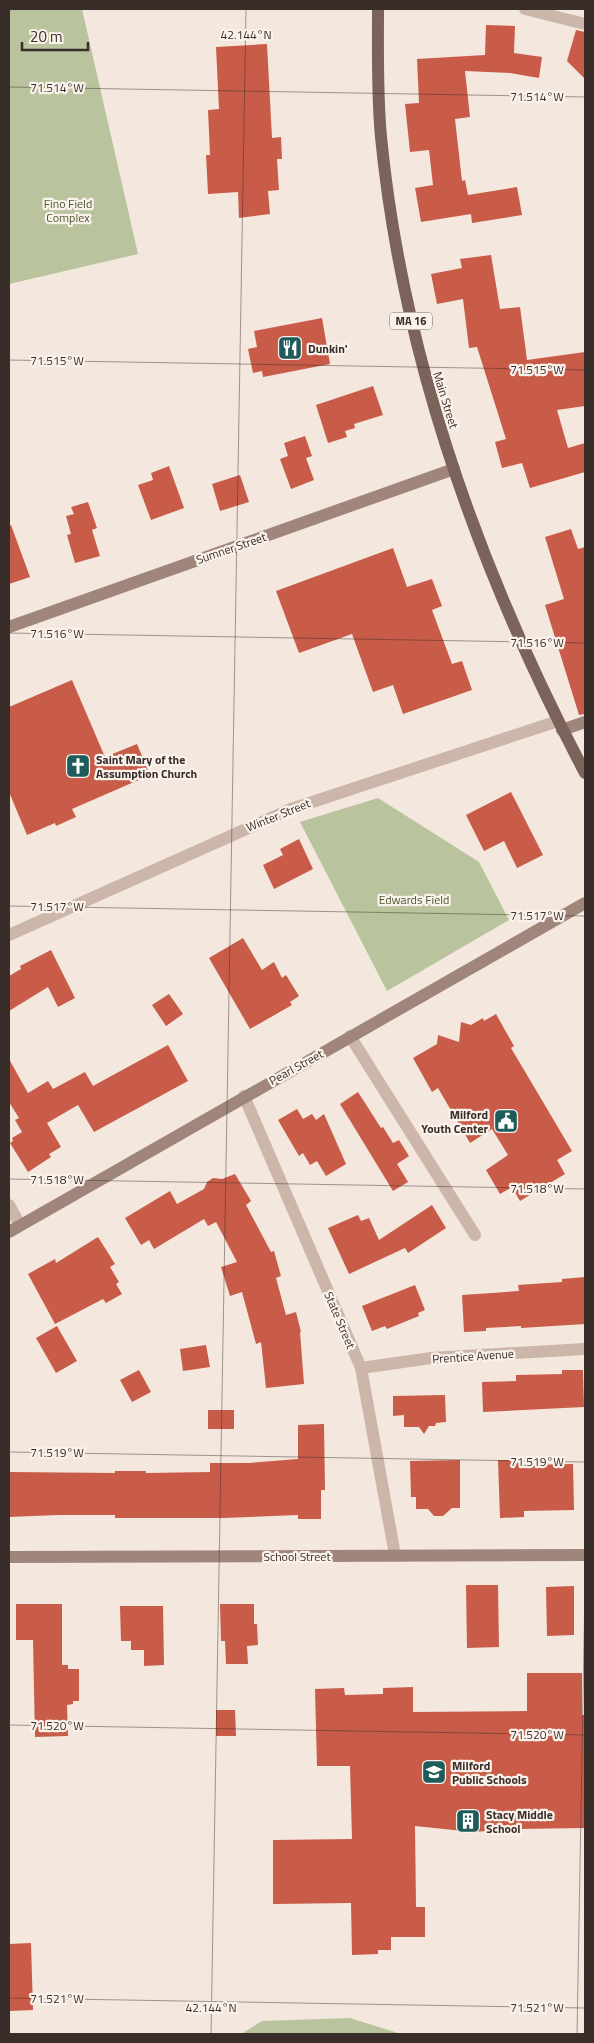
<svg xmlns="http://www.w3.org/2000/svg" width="594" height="2043" viewBox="0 0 594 2043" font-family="'Titillium Web',sans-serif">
<rect width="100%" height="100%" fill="#f3e7de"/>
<!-- green -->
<g fill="#b9c39e">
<path d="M9,9H82L138,254L9,284Z"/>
<path d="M378,798L479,862L509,920L387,991L300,822Z"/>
<path d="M350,2018L401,2034H241L262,2021Z"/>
</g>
<!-- building -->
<g fill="#c85c48">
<path d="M486,25L515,26L514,53L542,57L539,78L510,73L465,71L470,117L455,119L462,181L465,180L468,195L517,187L522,215L472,223L471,214L421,222L415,188L433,185L429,150L410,152L405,104L419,103L417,59L485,55Z"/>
<path d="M576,30L585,32V79L567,61Z"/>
<path d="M267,44L272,138L281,137L282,159H277L279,190L268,191L270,214L239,218L238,192L208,194L206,155H210L208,110L219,109L216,47Z"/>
<path d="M491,255L500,309L520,307L527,360L585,352V406L557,410L568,448L585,443V472L530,488L522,463L502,468L495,442L506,439L477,347L469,348L463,299L437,304L431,274L462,268L460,259Z"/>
<path d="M322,318L330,364L263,377L262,371L253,373L248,349L257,347L254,331Z"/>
<path d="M373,386L383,415L354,424L355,428L345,431L347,437L328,443L316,405Z"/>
<path d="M305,436L312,456L306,458L314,480L291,489L280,459L288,456L284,443Z"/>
<path d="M169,466L184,508L151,520L138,485L153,480L151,473Z"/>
<path d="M240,475L249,502L220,511L212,484Z"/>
<path d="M88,502L97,528L92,530L100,556L75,563L67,535L71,534L66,516L74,514L71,507Z"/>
<path d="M11,525L30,577L9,584V526Z"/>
<path d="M571,529L578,549L585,547V714L579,715L545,605L564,599L545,537Z"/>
<path d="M393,548L407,587L432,579L442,606L432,610L452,664L462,661L472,690L403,714L393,685L373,692L352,634L299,653L276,591Z"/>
<path d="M72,680L105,757L137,744L150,775L72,809L76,817L56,826L55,823L27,835L9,792V707Z"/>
<path d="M511,792L543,855L517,868L504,841L484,851L466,815Z"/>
<path d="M299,839L313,869L274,889L263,865L283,855L280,849Z"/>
<path d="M243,938L262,970L274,962L282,978L286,975L299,996L290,1002L292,1005L250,1029L209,958Z"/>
<path d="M51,950L75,998L58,1007L48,987L9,1011V976L21,969L20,966Z"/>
<path d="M169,994L183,1014L166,1026L152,1005Z"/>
<path d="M496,1014L514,1046L511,1048L572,1151L557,1160L565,1174L520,1201L512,1187L500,1194L486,1170L508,1155L492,1129L470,1143L438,1088L432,1092L413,1058L437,1044L438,1035L459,1042L461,1022L471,1025L483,1018L484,1021Z"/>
<path d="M168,1045L188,1081L94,1132L78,1105L47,1123L61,1147L49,1154L51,1157L28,1172L10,1143L13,1141L12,1138L22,1132L15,1120L19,1118L9,1102V1059L28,1093L48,1081L53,1089L85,1072L93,1086Z"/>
<path d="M358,1092L381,1128L383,1127L393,1143L399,1140L409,1156L397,1164L408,1182L393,1191L340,1104Z"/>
<path d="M297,1109L303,1119L312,1114L316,1120L324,1114L346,1164L326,1176L317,1161L310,1165L303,1153L299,1156L278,1120Z"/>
<path d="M235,1174L251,1201L246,1205L271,1252L274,1251L281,1276L276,1278L286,1315L296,1312L301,1332H300L304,1384L266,1388L261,1342L256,1344L242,1292L230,1296L221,1267L237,1262L216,1222L208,1226L204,1219L154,1249L149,1240L141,1245L125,1218L170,1191L177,1204L204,1189L207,1182L213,1178L222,1179Z"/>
<path d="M432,1205L446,1228L408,1253L405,1248L349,1274L328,1228L358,1215L361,1221L369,1218L379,1240Z"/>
<path d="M98,1237L115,1264L110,1267L119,1282L116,1284L122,1294L106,1303L103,1299L55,1324L28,1274L55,1259L56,1263Z"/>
<path d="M585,1277V1324L521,1328V1326L486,1328V1331L464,1332L462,1295L519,1291L518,1285L562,1282V1279Z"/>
<path d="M415,1285L425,1310L418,1313L419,1316L387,1329L385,1326L372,1331L362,1306Z"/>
<path d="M57,1326L77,1361L56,1373L36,1338Z"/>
<path d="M206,1345L210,1367L183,1371L180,1349Z"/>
<path d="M139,1370L151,1392L132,1402L120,1380Z"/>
<path d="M562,1370H583L584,1407L483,1412L482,1382L516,1381V1375L562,1374Z"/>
<path d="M445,1395L446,1422L436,1423L435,1426H429L424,1434L419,1427H404V1415L393,1416V1396Z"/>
<rect x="208" y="1410" width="26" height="19"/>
<path d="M324,1424L325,1490H321V1519H298V1515L223,1518H115V1515H58L9,1517V1472L115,1473V1471H146V1473L210,1472V1463H249L298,1459V1425Z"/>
<path d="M460,1460V1508H452L443,1516H434L428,1509H416V1497H411L410,1461Z"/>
<path d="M498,1460H523V1465L573,1464L574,1510L524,1511V1517L500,1518Z"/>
<path d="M466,1585H498L499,1647L467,1648Z"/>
<path d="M574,1586V1635L547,1636L546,1587Z"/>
<path d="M16,1604H62V1665H68V1669H79V1701H73V1704L67,1705L68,1736L35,1737L33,1640H16Z"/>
<path d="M220,1604H254V1624H257L258,1645L247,1646L248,1664H226L225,1641H221Z"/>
<path d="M120,1606H163L164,1665L144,1666V1650H131V1641H121Z"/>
<path d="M527,1673H582V1715H585V1828L516,1829L473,1832L415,1826L416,1907H425V1937H391V1950H378V1954L352,1955L351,1903L273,1904V1840L352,1839L350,1766H317L315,1689L344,1688L345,1695L383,1694V1688L413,1687V1712L527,1711Z"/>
<path d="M216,1710H235L236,1736H216Z"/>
<path d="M31,1943L33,2010L9,2011V1944Z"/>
</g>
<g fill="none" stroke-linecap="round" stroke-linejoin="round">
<!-- street -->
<g stroke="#ccb6aa" stroke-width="12">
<path d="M525,9L585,24"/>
<path d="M9,935L291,809L558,721"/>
<path d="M350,1036L475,1235"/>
<path d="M244,1096L361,1368L395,1555"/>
<path d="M9,1205L20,1225"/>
<path d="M361,1368L431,1358L585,1349"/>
</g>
<!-- secondary -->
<g stroke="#a0857b" stroke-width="12">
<path d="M9,627L454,469"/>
<path d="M562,730L585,722"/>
<path d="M9,1232L585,903"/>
<path d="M9,1557L585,1555"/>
</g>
<!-- primary -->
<path stroke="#7b625a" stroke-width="12" d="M378,9C378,52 377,95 381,137C403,361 481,575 585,773"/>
</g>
<!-- ticks -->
<path fill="none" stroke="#392d29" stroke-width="1" stroke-opacity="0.45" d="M9,87L585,97M9,360L585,370M9,633L585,643M9,906L585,916M9,1179L585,1189M9,1452L585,1462M9,1725L585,1735M9,1998L585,2008M211,2034L246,9M577,2034L585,1587"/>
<!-- icons -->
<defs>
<symbol id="restaurant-square" viewBox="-11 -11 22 22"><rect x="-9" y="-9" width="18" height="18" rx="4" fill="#1e5b5a" stroke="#faf2eb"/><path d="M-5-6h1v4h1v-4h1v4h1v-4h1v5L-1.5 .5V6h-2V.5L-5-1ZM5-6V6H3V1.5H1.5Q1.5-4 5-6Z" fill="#fff"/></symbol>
<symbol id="church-square" viewBox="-11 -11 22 22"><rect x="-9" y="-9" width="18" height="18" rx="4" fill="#1e5b5a" stroke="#faf2eb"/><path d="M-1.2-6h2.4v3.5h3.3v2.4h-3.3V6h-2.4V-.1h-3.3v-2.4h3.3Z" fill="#fff"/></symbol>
<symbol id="civic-square" viewBox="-11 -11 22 22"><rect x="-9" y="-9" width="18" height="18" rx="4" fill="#1e5b5a" stroke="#faf2eb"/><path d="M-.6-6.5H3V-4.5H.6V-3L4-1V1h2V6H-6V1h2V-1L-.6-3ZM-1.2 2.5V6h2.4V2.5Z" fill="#fff"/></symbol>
<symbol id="school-square" viewBox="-11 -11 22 22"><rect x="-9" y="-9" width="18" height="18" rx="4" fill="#1e5b5a" stroke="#faf2eb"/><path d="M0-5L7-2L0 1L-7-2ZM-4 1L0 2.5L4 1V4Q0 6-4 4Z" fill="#fff"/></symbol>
<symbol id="building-square" viewBox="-11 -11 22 22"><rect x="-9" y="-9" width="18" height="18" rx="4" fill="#1e5b5a" stroke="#faf2eb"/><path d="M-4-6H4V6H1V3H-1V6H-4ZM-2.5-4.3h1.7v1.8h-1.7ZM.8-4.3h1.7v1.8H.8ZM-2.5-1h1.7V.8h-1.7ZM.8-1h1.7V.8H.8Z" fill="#fff"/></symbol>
</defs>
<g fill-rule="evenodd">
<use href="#restaurant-square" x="276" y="334" width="28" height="28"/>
<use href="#church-square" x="64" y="752" width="28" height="28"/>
<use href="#civic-square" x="492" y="1107" width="28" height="28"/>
<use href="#school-square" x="420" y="1758" width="28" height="28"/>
<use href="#building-square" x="454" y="1807" width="28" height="28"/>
</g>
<g text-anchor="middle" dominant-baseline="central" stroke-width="4.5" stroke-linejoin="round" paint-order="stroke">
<!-- shield labels -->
<rect fill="#faf2eb" stroke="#736863" stroke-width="1" x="390" y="312.5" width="42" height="17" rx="4"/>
<g font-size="11" font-weight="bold" fill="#392d29">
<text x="411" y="321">MA 16</text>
</g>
<!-- park labels -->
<g font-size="12" fill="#4c582d" stroke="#faf2eb">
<text x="68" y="203">Fino Field<tspan x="68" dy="14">Complex</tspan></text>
<text x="414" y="899">Edwards Field</text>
</g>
<!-- poi labels -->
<g font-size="12" font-weight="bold" fill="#392d29" stroke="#faf2eb" text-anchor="start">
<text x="308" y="348">Dunkin'</text>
<text x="96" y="759">Saint Mary of the<tspan x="96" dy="14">Assumption Church</tspan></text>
<text x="488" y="1114" text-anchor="end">Milford<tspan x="488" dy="14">Youth Center</tspan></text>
<text x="452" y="1765">Milford<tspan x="452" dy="14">Public Schools</tspan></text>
<text x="486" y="1814">Stacy Middle<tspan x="486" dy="14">School</tspan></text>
</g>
<!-- street labels -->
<g font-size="12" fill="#392d29" stroke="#faf2eb">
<text transform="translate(446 400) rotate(73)">Main Street</text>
<text transform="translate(231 548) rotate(-19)">Sumner Street</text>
<text transform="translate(278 815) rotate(-22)">Winter Street</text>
<text transform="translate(296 1067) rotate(-29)">Pearl Street</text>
<text transform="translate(340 1320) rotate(67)">State Street</text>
<text transform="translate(473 1356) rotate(-4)">Prentice Avenue</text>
<text x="297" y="1556">School Street</text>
</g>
</g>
<g font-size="12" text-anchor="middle" fill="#392d29" stroke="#faf2eb" stroke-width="4.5" stroke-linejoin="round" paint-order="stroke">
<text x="246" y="39">42.144°N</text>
<text x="57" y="92">71.514°W</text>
<text x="537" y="101">71.514°W</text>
<text x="57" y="365">71.515°W</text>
<text x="537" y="374">71.515°W</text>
<text x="57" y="638">71.516°W</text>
<text x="537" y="647">71.516°W</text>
<text x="57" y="911">71.517°W</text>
<text x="537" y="920">71.517°W</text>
<text x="57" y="1184">71.518°W</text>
<text x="537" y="1193">71.518°W</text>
<text x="57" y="1457">71.519°W</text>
<text x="537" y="1466">71.519°W</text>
<text x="57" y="1730">71.520°W</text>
<text x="537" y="1739">71.520°W</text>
<text x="57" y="2003">71.521°W</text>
<text x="537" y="2012">71.521°W</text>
<text x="211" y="2012">42.144°N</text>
</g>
<!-- border -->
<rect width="594" height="2043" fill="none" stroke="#392d29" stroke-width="20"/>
<!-- scale -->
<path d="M22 42v8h66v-8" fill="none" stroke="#392d29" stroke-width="2.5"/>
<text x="30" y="42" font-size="15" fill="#392d29" stroke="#faf2eb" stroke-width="4" paint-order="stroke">20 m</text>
</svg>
